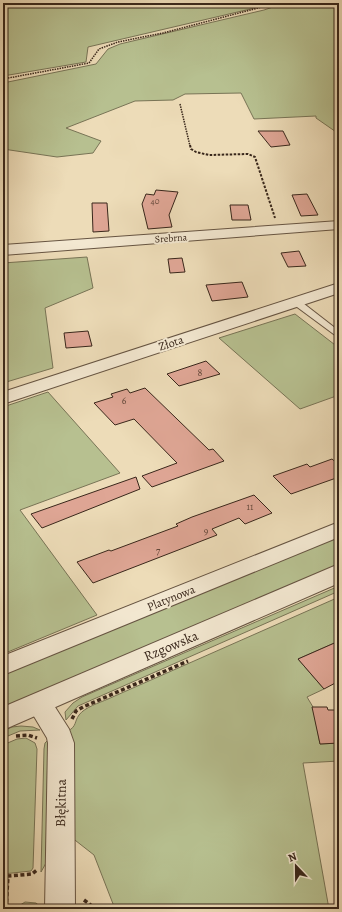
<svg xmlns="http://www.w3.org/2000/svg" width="342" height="912" viewBox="0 0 342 912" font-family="Alegreya,serif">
<rect width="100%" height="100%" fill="#eddcb8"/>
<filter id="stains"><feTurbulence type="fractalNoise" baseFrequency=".005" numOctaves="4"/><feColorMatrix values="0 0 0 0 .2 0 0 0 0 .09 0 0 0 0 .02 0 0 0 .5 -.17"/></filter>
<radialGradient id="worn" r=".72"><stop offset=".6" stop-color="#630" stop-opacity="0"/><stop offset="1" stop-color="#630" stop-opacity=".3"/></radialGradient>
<!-- green -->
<g fill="#b7c090" stroke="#787456">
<path d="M3,3H276L88,47L86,62L3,76Z"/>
<path d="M285,3H339V134L316,118V116L254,119L241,93L185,94L173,100L135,101L66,128L101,141L93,153L57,157L3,149V83L96,64L108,49L120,44L264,10Z"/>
<path d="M87,257L93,288L45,308L53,368L3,383V263Z"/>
<path d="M295,314L339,348V395L300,409L219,338Z"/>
<path d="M48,392L120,473L20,510L97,615L3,654V407Z"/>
<path d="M339,534V567L3,710V672Z"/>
<path d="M339,586V591L78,706L66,720L65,712L73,703L82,697Z"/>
<path d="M339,597V641L298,659L324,689L307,697L313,707L320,744L339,743V761L303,763L329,909H115L94,855L71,837L68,731C77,726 74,722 79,715C85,707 99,703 108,699Z"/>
<path d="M21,726L33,727L40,730L20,731L3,738V731L12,727Z"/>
<path d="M26,738L35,743L37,749L33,868L31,871L3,874V745L17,739Z"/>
<path d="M48,740L46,863L41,872L44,749L45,743Z"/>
<path d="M25,902L36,903L43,909H14Z"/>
</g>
<!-- building -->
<g fill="#dfa695" stroke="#39271b">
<path d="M258,131H283L290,145L271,147Z"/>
<path d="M156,190L178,192L169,215L172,227L148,229L142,204L146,194L154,195Z"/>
<path d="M307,194L318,215L301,216L292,195Z"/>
<path d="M92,203H107L109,231L93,232Z"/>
<path d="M230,205H248L251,220H232Z"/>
<path d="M299,251L306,266L288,267L281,253Z"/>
<path d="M182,258L185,272L170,273L168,259Z"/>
<path d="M242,282L248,297L212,301L206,285Z"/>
<path d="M88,331L92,346L66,348L64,333Z"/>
<path d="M206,361L220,374L179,386L167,374Z"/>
<path d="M145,388L209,450L213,449L224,461L152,487L142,476L177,463L134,419L115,425L94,403L113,397L111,394L127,389L130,393Z"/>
<path d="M332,459L339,465V477L291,494L273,476L307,464L310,467Z"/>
<path d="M136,477L140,489L42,528L31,514Z"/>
<path d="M254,495L272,513L245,524L239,518L212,529L217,535L93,583L77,562L109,550L111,551L178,526L176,524L192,517Z"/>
<path d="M339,641V681L324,689L298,659Z"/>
<path d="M312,707H327L328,710H339V743L320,744Z"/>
</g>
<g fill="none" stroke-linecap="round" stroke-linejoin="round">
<defs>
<path id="service" d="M293,300H299L339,331V338L293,304Z"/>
<g id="minor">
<path d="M339,221V229L3,255V245Z"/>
<path d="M339,283V293L3,404V392Z"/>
<path d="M339,522V537L3,675V656Z"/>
<path d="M39,693L48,696L69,729L74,743L75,909H45L48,743L47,738L26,703L30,696Z"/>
</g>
<path id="tertiary" d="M339,564V583L3,730V707Z"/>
</defs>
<!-- service casing -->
<use href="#service" stroke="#665442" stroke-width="2"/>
<!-- minor casing -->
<use href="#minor" stroke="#665442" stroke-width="2"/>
<!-- tertiary casing -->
<use href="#tertiary" stroke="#665442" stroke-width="2"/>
<!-- path-far2 -->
<g stroke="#39271b" stroke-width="1.5" stroke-dasharray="1.5 1" stroke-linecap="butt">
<path d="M3,79L89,63L99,49L118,42L163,33L277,3"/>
<path d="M180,104L190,146"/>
</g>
<!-- path-far1 -->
<path stroke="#39271b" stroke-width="2" stroke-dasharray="2.5 1.5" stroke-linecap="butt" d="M190,145L191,149L196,152L209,155L248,154L255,157L275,218"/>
<!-- path -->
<g stroke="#39271b" stroke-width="3.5" stroke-dasharray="4 2.5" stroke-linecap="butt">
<path d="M72,719L76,711L83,707L188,661"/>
<path d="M16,736L28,735L37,738"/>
<path d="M84,900L96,909"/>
<path d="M6,909L8,876L32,874L37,870"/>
</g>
<!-- service -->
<use href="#service" fill="#f3e8d1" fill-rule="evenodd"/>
<!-- minor -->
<use href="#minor" fill="#f3e8d1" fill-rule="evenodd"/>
<!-- tertiary -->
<use href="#tertiary" fill="#f3e8d1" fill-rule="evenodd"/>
</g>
<g text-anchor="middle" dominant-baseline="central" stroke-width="4" stroke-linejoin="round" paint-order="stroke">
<!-- far-number labels -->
<g font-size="9" fill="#62473a">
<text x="155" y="201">40</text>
</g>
<!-- far-street labels -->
<g font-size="10" fill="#39271b" stroke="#f3e8d1">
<text transform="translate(171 238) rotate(-4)">Srebrna</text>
</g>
<!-- number labels -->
<g font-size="10" fill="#62473a">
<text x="200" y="372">8</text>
<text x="124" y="400">6</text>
<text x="250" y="506">11</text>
<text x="206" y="530">9</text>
<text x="158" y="550">7</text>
</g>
<!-- street labels -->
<g font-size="12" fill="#39271b" stroke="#f3e8d1">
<text transform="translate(171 343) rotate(-18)">Złota</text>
<text transform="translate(171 598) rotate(-22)">Platynowa</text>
</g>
<!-- near-street labels -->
<g font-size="14" fill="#39271b" stroke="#f3e8d1">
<text transform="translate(171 646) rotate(-23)">Rzgowska</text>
<text transform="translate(61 803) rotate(-89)">Błękitna</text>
</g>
</g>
<!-- margin -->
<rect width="342" height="912" fill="none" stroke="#eddcb8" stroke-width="16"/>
<rect x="4" y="4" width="334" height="904" fill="none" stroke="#39271b" stroke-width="2"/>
<rect x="8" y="8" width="326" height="896" fill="none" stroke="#39271b"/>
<!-- north arrow -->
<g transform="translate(296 866) rotate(338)" stroke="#f3e8d1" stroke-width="3" paint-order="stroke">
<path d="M0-3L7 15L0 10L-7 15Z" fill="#39271b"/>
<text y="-6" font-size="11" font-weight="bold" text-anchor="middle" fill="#39271b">N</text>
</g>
<rect width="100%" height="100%" filter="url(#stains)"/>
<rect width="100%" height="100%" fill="url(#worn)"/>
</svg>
